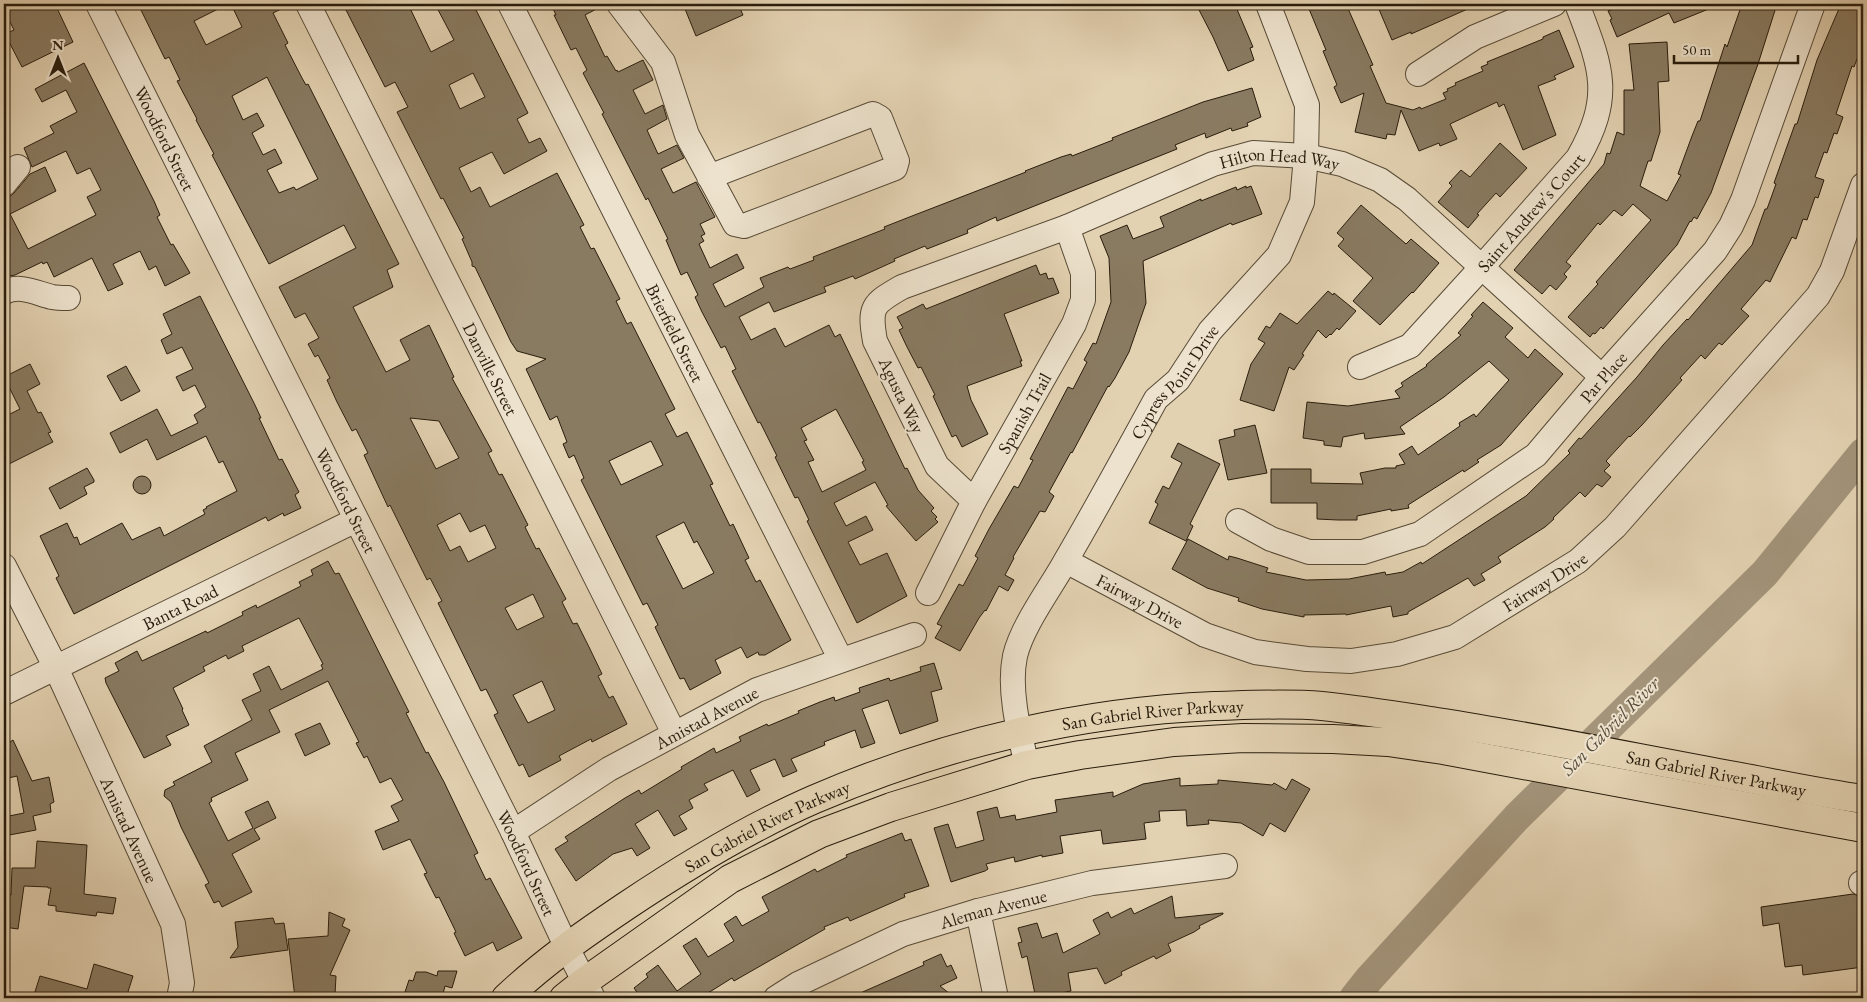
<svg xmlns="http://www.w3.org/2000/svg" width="1867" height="1002" viewBox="0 0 1867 1002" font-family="'EB Garamond',serif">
<rect width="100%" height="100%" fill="#e3d2b2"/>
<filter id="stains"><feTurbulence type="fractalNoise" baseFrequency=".004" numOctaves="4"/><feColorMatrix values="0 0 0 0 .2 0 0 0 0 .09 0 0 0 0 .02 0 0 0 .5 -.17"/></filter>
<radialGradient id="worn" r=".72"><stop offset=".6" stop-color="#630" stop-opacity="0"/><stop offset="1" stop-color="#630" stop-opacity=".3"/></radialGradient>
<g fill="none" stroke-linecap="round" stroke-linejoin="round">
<!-- river -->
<path stroke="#a3947a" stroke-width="30" d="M1354,998L1369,979L1516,818L1765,573L1863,453"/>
</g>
<!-- building -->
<g fill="#897b62" stroke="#281c0c" fill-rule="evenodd">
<path d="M4,4H55L73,42L22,67L5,34L14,30L4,10Z"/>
<path d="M150,4H228L194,21L206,45L242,27L231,4H291L273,13L288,43L285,45L302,78L306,85L308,84L399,264L387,270L393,287L353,307L386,372L410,360L400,340L429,325L454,377L452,378L492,451L488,453L499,475L502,474L528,525L525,527L536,549L539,548L566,599L562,602L573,624L577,623L590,649L602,674L598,676L609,698L613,696L627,724L592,742L591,739L559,756L561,760L529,777L523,764L519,766L494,715L498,713L486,689L481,691L438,603L442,601L430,578L427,580L390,505L388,507L364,455L368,453L356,429L352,431L337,402L327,380L330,378L318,355L315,357L308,344L319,338L305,313L295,318L279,287L356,248L344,225L269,264L212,155L214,154L196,120L197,119L177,81L180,80L169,57L165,59L140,8ZM267,77L318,179L296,190L294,187L279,193L267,170L282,163L275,149L263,155L252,133L264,126L257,113L243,120L232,96ZM410,418L439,421L459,458L436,469ZM460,513L470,532L485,525L496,548L468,562L460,546L450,551L437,525ZM533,594L544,617L517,630L505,608ZM542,681L555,710L528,723L513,695Z"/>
<path d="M343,4H408L431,52L454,40L435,4H473L528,113L517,119L529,143L540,138L547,151L504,174L492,152L459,168L471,192L480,187L490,207L557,173L584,225L580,227L591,249L594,248L620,299L616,301L627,324L631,322L675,409L665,414L677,437L687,432L713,484L710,485L730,526L733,524L749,558L745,560L756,582L760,580L791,640L765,655H759L758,652L747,658L741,647L715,660L721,673L690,690L684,678L680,679L655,627L658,625L647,603L643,605L581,480L584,478L574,455L569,458L563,444L567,442L557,416L550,420L526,369L546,359L517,351L511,342L475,267L472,266V262L462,239L464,238L443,198L441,199L397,112L408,107L395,82L385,87ZM473,73L485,97L460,109L449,85ZM651,441L663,465L621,485L609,461ZM684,522L694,543L697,541L714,573L683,589L656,536Z"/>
<path d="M551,4H606L585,15L605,57L607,56L616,71L617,70L618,72L643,60L653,80L633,90L645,114L663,105L667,119L647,130L658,154L677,145L684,158L661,169L673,193L696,182L715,217L700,224L705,234L701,236L704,241L699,244L710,268L737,254L744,268L713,284L725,307L764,287L760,278L788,267L790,269L814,260L813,257L885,229L884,227L912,216L1026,172L1025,171L1061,157L1071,154L1072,156L1113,140L1112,138L1203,102L1252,88L1261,117L1247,123L1248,126L1232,131L1231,128L1206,138L1205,133L1175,145L1177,149L997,221L996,217L967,230L968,233L927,249L925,246L894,259L895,261L873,271L855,279L853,276L824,287L826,292L815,296L774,312L769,302L739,317L751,340L775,328L785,347L829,325L835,337L840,334L905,469L907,468L918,490L934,508L931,511L937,517L935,519L938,522L916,541L886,506L888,505L875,482L834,503L846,526L866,516L873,530L848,542L860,565L887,553L907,596L857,623L807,521L809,520L798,497L795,498L775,457L777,456L760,422L758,423L732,371L736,369L725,346L721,348L702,312L695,297L698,295L687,272L681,275L666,240L668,239L648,198L646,200L602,114L604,113L583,73L587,70L576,48L571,50L554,15H556ZM836,409L864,461L862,462L866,470L822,492L808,462L814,460L804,441L807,440L801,428Z"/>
<path d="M683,4H738L743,15L696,36Z"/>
<path d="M1209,4H1231L1234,9L1236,7L1253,47L1250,48L1254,60L1228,71L1213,37L1198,8Z"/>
<path d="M1307,4H1346L1373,65L1370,66L1386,103L1413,110L1420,107L1421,109L1446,99L1443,93L1448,91L1447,89L1456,85L1455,83L1483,71L1481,67L1488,64L1487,62L1543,39V37L1559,30L1574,67L1554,76L1556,79L1538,86L1556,135L1523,150L1504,104L1499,107L1497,102L1450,124L1457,139L1440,146L1439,143L1419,151L1401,110L1395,135L1387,134L1386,139L1355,132L1364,93L1341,103L1334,87L1337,85L1323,51L1326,50Z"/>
<path d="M1386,4H1479L1411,34V32L1392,40L1378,7Z"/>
<path d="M1608,4H1721L1674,23L1669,13L1617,37L1610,20L1612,19L1608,11L1611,10Z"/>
<path d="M1742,4H1777L1758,64L1711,193L1697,219L1694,217L1691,222L1690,221L1677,245L1603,329L1601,327L1595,334L1593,333L1590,337L1568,317L1598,284L1596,282L1651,220L1633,204L1622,216L1614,210L1600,225L1598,223L1566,262L1571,266L1564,274L1567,277L1556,290L1550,285L1542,294L1514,270L1604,164L1607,153L1610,154L1617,132L1624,135V90H1634L1629,44L1667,42L1669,81L1658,82L1660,132L1651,161H1648L1640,186L1667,201L1681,175L1678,174L1692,136L1698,121H1700L1725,44L1727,47Z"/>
<path d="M1841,4H1863V43L1854,67L1852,66L1836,114L1843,117L1837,134L1834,133L1827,153L1824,152L1815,177L1824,180L1818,198L1815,197L1807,220L1803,219L1796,239L1792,237L1770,282L1766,280L1741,309L1749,316L1722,345L1719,343L1705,359L1701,355L1680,378L1682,380L1642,425L1630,437L1629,436L1606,461L1610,465L1604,471L1611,477L1602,487L1597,484L1585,497L1580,492L1553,518L1554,519L1545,527L1498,557L1501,562L1481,574L1485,580L1474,586L1468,578L1408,612V614L1393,617L1391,606L1346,615V614L1304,615V617L1262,609L1238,601L1239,598L1207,588L1172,569L1188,539L1228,560L1229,556L1237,558L1268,568L1266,572L1306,580L1349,579L1385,572L1386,575L1403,572L1421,562L1422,564L1526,496L1570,453L1568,451L1579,438L1581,439L1637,377L1663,345L1687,319L1688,320L1752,245L1765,209H1767L1776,184L1774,183L1795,124H1797L1817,60Z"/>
<path d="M84,63L154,201L160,215L157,217L171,245L173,244L190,273L165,286L156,266L149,270L140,251L113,264L123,284L108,291L92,258L54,277L47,262L43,264L42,262L15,275L4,277V197H9L14,193L30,174L45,167L56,191L10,214L28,249L96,215L87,197L101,190L90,168L77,174L66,151L32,167L24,148L54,133L50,126L77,112L66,90L42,102L35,89Z"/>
<path d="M1500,143L1527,168L1500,197L1496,193L1477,214L1479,215L1468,228L1438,202L1452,186L1449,183L1461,170L1470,177Z"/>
<path d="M1246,186V188L1251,186L1262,214L1232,225L1231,223L1143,261L1146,303L1129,352L1115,378L1109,387L1108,386L1072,453L1071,452L1049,492L1054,496L1045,512L1040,511L1013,557L1014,558L1005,575L1014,580L1008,591L999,586L986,611L985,610L979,618L960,651L935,638L942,626L937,624L959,584L963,586L978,558L975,556L989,529L1014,486L1018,488L1033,460L1030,459L1068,387L1073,389L1087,362L1084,360L1093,343L1096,344L1111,302L1109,258L1100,236L1127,225L1133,239L1164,227L1160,217L1201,199V201L1236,187L1237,190Z"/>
<path d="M1361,205L1406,244L1411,239L1439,263L1413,293L1412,292L1380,325L1353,301L1373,278L1338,246L1344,239L1337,233Z"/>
<path d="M1036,265L1040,275L1046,273L1048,279L1053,278L1059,293L1004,314L1022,361H1020L1022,366L967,386L971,400L988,434L962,447L956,435L952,437L933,396L935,395L921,367L918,368L907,347L899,330L903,328L897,317L923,304L926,309Z"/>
<path d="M1328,291L1333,295L1334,293L1356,311L1339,330L1337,328L1331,335L1330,334L1326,338L1318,330L1302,354L1304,355L1294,370L1289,367L1274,411L1240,400L1251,364L1265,343L1258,339L1266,326L1270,328L1280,313L1297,324Z"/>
<path d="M200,296L255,405L261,418H259L279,460L282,459L299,492L295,495L301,508L284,516L283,513L268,521L266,517L74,614L56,578L59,576L40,536L67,523L74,538L77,537L80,545L122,523L132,540L160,527L164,536L205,514L203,510L207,508L206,507L237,491L223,461L219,463L206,436L157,460L147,439L120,453L110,433L157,409L171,436L198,423L194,415L206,407L195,385L183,391L176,377L193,369L182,347L167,354L161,340L172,334L163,314Z"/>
<path d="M1483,302L1513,328L1505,337L1528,358L1535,349L1563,374L1501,445L1477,460L1479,462L1464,472L1463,470L1408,505L1409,508L1391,511V509L1357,516V520H1338L1317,519V503H1271V469H1311V483L1363,484L1360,473L1385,468H1396V466L1405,464L1399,454L1412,446L1418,455L1460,426L1459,423L1474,414L1476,417L1509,380L1489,361L1444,397L1400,427L1405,434L1365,439L1364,433L1343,437L1341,447L1324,445V441L1303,438L1307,402L1348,406L1400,398L1395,391L1403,386L1401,383L1427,366L1426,365L1461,335L1458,333L1473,316L1471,315Z"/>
<path d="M30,364L40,384L27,391L38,413L41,412L51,432L48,433L53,442L7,465L4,458V417L20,409L4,377Z"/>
<path d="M126,366L140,391L121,401L107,376Z"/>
<path d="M1255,425L1267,473L1228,480L1219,440L1235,436L1234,430Z"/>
<path d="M1178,443L1220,464L1190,524L1193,526L1186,541L1149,523L1158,504L1155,502L1163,486L1169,489L1182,463L1171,457Z"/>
<path d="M87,468L94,480V482L84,487L87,494L60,509L49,488Z"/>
<circle cx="142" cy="485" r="9"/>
<path d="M328,561L335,574L339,573L409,712L406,713L426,753L428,752L444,782L478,853L474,855L486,880L490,878L522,938L497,951L493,942L465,956L454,933L456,932L439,897L436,898L424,874L427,873L410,839L383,850L375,831L399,821L391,806L403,800L391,778L380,783L367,756L364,758L356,743L359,742L328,681L269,710L280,732L235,753L248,780L211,798L212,801L209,803L228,841L253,828L245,812L268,801L276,818L254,829L260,839L232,854L252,892L222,907L219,901L214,903L205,885L209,883L181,827L171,802L164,796L165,790L175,785L173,782L212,762L204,746L252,720L242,700L261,691L253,674L269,666L281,690L323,669L321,665L323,664L299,618L242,646L244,651L228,659L226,655L203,667L205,671L173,688L183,709L182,710L189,725L166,736L171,745L144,758L106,683L105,678L119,671L115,663L137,651L142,661L206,631L207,633L243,615L242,612L256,605L257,608L301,586L299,582L313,575L311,570Z"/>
<path d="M934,663L942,689L931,692L938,721L900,734L888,700L862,709L875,743L861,748L855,730L824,742L825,745L791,759L797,771L783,777L775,759L750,770L760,790L747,797L733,770L704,784L708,790L689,800L693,808L679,816L687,829L674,836L658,810L635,824L650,848L637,856L632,848L613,854L576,881L555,849L568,841L565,837L625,798L639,790L641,794L682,769L681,767L714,748L716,753L741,741L739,737L767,724L768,726L799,713L798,711L820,702L834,697L835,701L860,692L859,688L889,678L890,681L921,671L920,667Z"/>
<path d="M320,723L330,744L305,756L295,734Z"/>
<path d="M13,740L32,781L49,777L54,802L50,804L51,812L33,816L36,830L4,836V817L24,813L17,776L4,779V746Z"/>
<path d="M1180,778V786L1218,784V780L1272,785L1274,783L1286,790L1292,779L1310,789L1285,832L1270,823L1263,836L1241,823L1208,820L1209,824L1187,826L1186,810L1159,811L1160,821L1144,823L1146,839L1103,844L1101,830L1060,836L1063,853L1042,857V855L1015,862L1014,857L986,864L988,869L985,871L951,882L934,828L948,824L956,848L984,840L977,812L997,807L1000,818L1015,815L1016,820L1057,812L1055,800L1113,792V797L1143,784Z"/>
<path d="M902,833L905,841L911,839L929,886L904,894L905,897L850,921L848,917L824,927L825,929L734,981L732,978L708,993L711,998H641L634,988L648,977L646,974L658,965L677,991L701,974L683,946L696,938L708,957L734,941L724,924L736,916L742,926L769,911L762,897L815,869L817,872L847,857L846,855Z"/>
<path d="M37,841L87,845L84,894L116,898L113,914L97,912L96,916L56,911V906L48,905L51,888H48V887L24,886L18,929L4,927L5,894L11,895L12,868H35Z"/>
<path d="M1853,894L1863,897V956H1862L1863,967L1803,975L1802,965L1785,967L1779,923L1763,926L1761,907Z"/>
<path d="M1172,896L1175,918L1223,913V914L1199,926L1200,928L1194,932L1168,944L1171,951L1156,959L1154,956L1121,972L1122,975L1105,984L1097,968L1068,973L1071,991L1042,997L1035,994L1027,956L1022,958L1018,943L1022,942L1018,928L1037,923L1042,938L1057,933L1063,953L1100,934L1093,920L1108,912L1111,918L1131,908L1134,914Z"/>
<path d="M329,912L345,919L342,926L350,930L330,975L336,976L335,995L334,998H295L288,939L328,936Z"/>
<path d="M273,918L275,924L284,923L288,950L230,958L238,947L235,922Z"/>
<path d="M941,954L947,967L951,965L957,978L940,986L955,998H849L924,965L923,962Z"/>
<path d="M94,964L133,976L127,995L124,994L122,998H33L40,976L87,989Z"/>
<path d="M438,971H457L452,988L445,986L442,998H403L409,980L413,981L416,972H426L437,976Z"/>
</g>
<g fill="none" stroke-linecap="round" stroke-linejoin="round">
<defs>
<g id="minor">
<path id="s1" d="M98,4L513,832L566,946L593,998"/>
<path id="s2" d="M308,4L674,733"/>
<path id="s3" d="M510,4L841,660"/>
<path d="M619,4L663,62L687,135L735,224L744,226L895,168L897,161L880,118L873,114L709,177"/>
<path d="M1418,74L1475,37L1554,4"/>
<path d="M4,184L18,167"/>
<path d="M4,292C20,284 36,293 52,297C57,298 63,298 68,298"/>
<path id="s4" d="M1360,367L1410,346L1481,268L1578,158C1614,95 1601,67 1577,4"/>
<path id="s5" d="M974,501L937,466L875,341C869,307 872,304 902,287L1067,227L1213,164L1253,153L1306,156L1342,164L1380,180L1407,199L1602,377"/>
<path id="s6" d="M1238,521L1271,539L1309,552H1363L1420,534L1536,455L1602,377L1715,251L1731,226L1743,200L1813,4"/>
<path id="s7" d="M1066,561L1205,635L1255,652L1307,659L1351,661L1397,654L1455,637L1578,561L1615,527L1818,296L1832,271L1863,185"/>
<path id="s8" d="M4,566L56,668L173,924L182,983L179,998"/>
<path id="s9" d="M928,593L974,501L1074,324L1083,300V273L1067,227"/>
<path id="s10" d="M4,693L356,520"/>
<path id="s11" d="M1027,765C1019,732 1008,690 1015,656C1022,626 1050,589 1065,562C1096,509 1126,454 1156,399L1178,380L1210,331L1279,255L1302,202L1306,156L1307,105L1268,4"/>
<path id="s12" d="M513,832L609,769L757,690L914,635"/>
<path d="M1861,883H1863"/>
<path d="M978,911L996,998"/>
<path id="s13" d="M776,998L798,984L903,934L978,911L1092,883L1225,866"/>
</g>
<g id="major">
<path id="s14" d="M506,998C544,962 583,935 626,906C686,866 748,828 815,799C941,745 1077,712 1214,706C1250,705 1286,703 1322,706C1361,710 1398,716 1437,722C1536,737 1636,758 1735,776C1778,784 1820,793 1863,799"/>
<path d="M564,998L584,982L730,879L819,834L891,807L1027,765L1080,755L1174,742L1243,738L1333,739L1388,742L1443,750L1863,828"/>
</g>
</defs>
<!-- minor casing -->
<use href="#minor" stroke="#574a36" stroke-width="26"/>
<!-- major casing -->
<use href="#major" stroke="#281c0c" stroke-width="30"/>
<!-- minor -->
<use href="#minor" stroke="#ede2cd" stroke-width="24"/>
<!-- major -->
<use href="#major" stroke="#e3d2b2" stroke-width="28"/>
</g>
<g text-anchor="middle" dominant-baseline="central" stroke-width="4" stroke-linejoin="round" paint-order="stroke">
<!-- street labels -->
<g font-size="18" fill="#281c0c" stroke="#ede2cd">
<text stroke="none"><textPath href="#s1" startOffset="150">Woodford Street</textPath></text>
<text stroke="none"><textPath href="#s5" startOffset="661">Hilton Head Way</textPath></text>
<text stroke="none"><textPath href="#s4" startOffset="234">Saint Andrew's Court</textPath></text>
<text stroke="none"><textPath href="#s3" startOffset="368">Brierfield Street</textPath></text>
<text stroke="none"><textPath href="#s2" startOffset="408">Danville Street</textPath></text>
<text stroke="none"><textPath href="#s6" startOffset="435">Par Place</textPath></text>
<text stroke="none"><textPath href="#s11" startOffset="429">Cypress Point Drive</textPath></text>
<text transform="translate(902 395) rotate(64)">Agusta Way</text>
<text stroke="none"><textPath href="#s9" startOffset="204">Spanish Trail</textPath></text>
<text stroke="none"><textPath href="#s1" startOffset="555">Woodford Street</textPath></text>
<text stroke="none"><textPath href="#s7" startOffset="519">Fairway Drive</textPath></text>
<text stroke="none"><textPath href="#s7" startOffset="84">Fairway Drive</textPath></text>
<text stroke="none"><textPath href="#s10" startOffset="196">Banta Road</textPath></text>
<text stroke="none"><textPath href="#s14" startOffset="719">San Gabriel River Parkway</textPath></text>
<text stroke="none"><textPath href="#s12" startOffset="225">Amistad Avenue</textPath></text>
<text stroke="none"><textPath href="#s14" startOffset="1289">San Gabriel River Parkway</textPath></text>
<text stroke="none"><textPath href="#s14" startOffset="314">San Gabriel River Parkway</textPath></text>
<text stroke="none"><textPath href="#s8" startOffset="292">Amistad Avenue</textPath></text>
<text stroke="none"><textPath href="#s1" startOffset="960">Woodford Street</textPath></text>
<text stroke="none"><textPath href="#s13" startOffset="236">Aleman Avenue</textPath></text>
</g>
<!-- water labels -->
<g font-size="19" font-style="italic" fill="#594c38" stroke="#ede2cd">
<text transform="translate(1610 726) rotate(-45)">San Gabriel River</text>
</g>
</g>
<!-- margin -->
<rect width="1867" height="1002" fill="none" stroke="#e3d2b2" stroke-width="20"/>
<rect x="5" y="5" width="1857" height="992" fill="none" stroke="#281c0c" stroke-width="2.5"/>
<rect x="10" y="10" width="1847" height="982" fill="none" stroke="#281c0c"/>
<!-- north arrow -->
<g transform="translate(58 58)" stroke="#ede2cd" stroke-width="4" paint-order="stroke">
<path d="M0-4L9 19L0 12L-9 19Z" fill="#281c0c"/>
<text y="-8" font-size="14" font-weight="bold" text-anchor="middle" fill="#281c0c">N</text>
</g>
<!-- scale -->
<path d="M1674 55v8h124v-8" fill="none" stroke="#281c0c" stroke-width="2.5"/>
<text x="1682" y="55" font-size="15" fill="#281c0c" stroke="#ede2cd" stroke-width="4" paint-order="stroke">50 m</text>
<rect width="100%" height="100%" filter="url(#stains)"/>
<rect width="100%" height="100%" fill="url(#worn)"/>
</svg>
